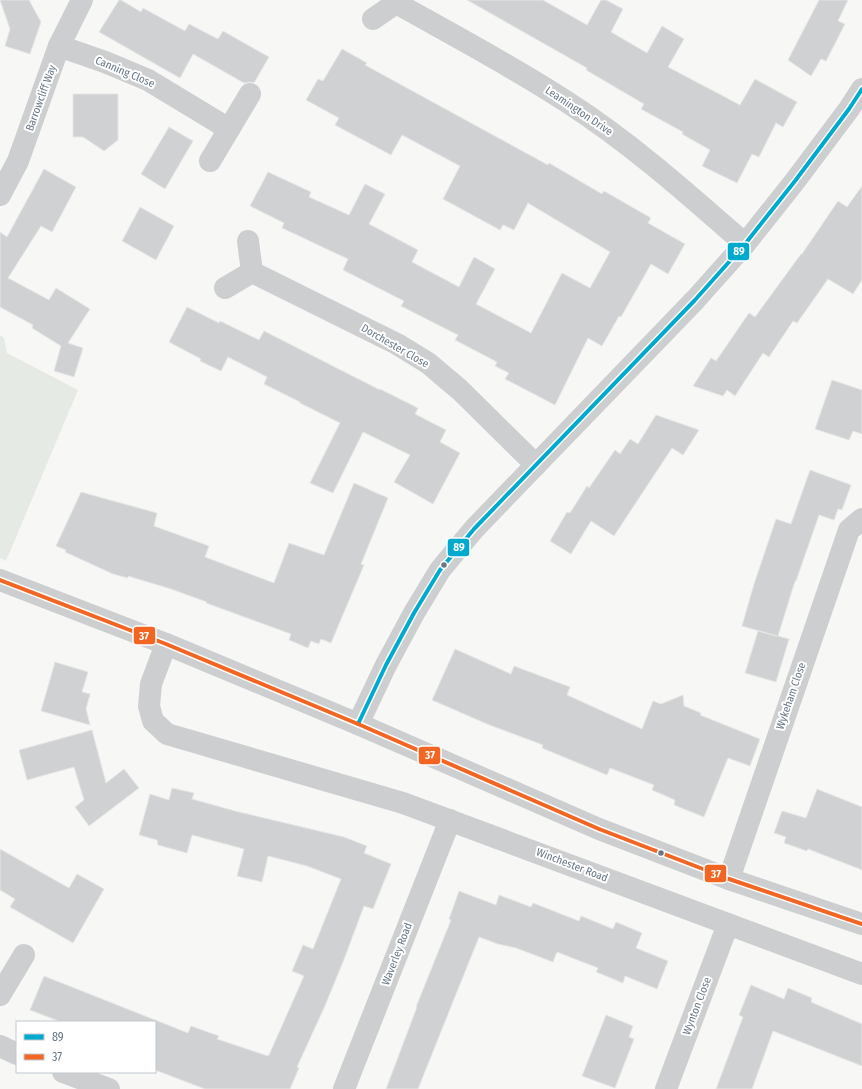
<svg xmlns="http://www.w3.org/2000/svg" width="862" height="1089" viewBox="0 0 862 1089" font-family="'Fira Sans Condensed',sans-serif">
<rect width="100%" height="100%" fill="#f7f7f6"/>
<!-- green -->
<path fill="#e6eae4" d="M0,335L4,338L7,353L78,390L6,561L0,558Z"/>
<!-- building -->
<g fill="#d0d1d2" stroke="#e6e6e6">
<path d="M0,0H29L41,22L30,54L5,46L10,29Z"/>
<path d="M119,0H121L141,12L143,8L185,31L189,24L218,39L223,31L269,57L254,83L250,82L244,83L193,54L180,78L99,32Z"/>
<path d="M467,0H543L587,25L601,0H606L623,9L611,32L647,53L662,26L684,39L668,67L740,105L755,79L797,102L783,127L776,123L759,157L752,154L737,183L702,166L710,150L682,134L683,132L641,109L644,104L586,70L587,68Z"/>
<path d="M819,0H848L838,21L845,24L826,61L821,59L811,76L788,60Z"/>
<path d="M342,49L367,63L365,65L396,82L548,165L549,163L602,194L604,191L651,218L648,223L685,244L668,274L651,264L621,317L619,316L602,346L588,338L555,405L505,379L509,373L495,366L497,362L455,340L458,335L401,306L404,301L343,270L348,259L282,228L284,223L250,206L268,172L311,192L309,197L349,215L365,184L385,194L369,224L418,250L412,262L459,287L474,257L495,269L476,304L531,333L562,273L590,288L610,252L528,203L514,230L503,225L500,230L443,199L460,166L402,135L391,155L335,125L339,118L306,100L318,79L323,81Z"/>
<path d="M73,94H118V140L104,151L83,137H73Z"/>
<path d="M169,127L193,141L165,189L141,174Z"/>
<path d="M44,169L76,187L52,232L41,226L8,278L49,300L56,288L90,309L68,343L83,348L74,377L54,371L61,346L32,328L33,325L0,307V232L7,237Z"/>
<path d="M862,186V280L853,294L828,279L797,323L793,321L769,357L763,353L735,396L727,390L723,396L693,386L711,358L716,361L749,313L755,317L801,254H802L838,201L847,207Z"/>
<path d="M140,207L174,226L156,260L122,241Z"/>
<path d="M187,307L219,323L220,321L259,340L264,331L380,390V389L418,408L415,414L446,430L440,442L460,453L433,504L394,482L410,455L363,432L333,493L310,483L340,423L300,403V402L264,384L267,377L228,357L221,371L200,361L201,359L169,342Z"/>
<path d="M832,380L862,390V434L853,431L849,440L815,429Z"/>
<path d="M656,415L699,430L683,455L672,448L614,536L591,521L571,554L550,541L567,512L570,513L587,486L589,488L615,450L620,454L630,439L638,444Z"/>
<path d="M810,470L851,485L842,510L838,509L834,520L819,515L796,581H795L778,636L789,639L776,682L745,673L758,631L777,636L742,626L754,584L776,519L791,524Z"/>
<path d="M354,483L388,498L361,564L364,565L331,643L321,639L319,644L311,641L308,648L289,640L291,634L206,603L207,602L171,589L128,576V578L113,574L65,552L66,550L56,546L81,492L157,513L154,526L209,546L205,557L274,583L289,543L324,555Z"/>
<path d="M455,649L511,674L514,666L570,687L567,695L642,729L653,701L661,704L683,695L684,706L701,713L700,715L760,739L750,766L728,758L704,817L674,805L675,800L652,790L654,785L610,768L607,775L542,748L543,745L487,724L432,700Z"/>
<path d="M55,662L88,672L82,692L90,694L86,709L90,725L41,711Z"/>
<path d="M92,730L106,783L124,769L139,788L89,826L75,807L84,800L74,767L27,780L19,750Z"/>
<path d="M172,788L194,793L192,799L235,811L344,837L367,846L364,853L391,864L373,909L364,906L343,962L324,1008L297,1067L299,1068L290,1089H205L155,1070V1022H61L30,1010L44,976L188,1033L191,1026L219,1036L217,1039L268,1056V1055H269L304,976L292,971L303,945L313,949L341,879L307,866L268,856L262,882L237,876L244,849L192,835L187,853L158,845L157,840L139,835L150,794L169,800Z"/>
<path d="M817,789L862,807V870L808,849L807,851L784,843L786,837L774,833L782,811L806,818Z"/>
<path d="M0,849L69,888L77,874L104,889L73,943L10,907L15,899L0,890Z"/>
<path d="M459,891L496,905L499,895L531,907L533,903L579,921L581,916L613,929L616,922L642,933L636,948L668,961L657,989L625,976L623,983L596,972L598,968L557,952L553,962L516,948L498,944L479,937L418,1089H386L417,1007H416L451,920L449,919Z"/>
<path d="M751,985L784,999L788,988L812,998L811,1002L862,1024V1066L773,1031L752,1089H716L743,1017L739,1015Z"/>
<path d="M606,1015L633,1026L629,1037L634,1039L615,1088L582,1076Z"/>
</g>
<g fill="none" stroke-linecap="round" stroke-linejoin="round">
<!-- minor -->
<g stroke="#cdcecf" stroke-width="22">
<path d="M396,0V3C453,35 512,66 567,102C631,143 688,194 745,244"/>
<path d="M373,19L396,3"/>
<path d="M59,46L105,62L148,80L229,129"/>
<path d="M210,161L250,94"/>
<path d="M0,195L18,161L59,46L82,0"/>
<path d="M248,241L252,272"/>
<path d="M225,288L252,272L397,344L428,363L460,390L536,465"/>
<path d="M166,644L151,684L149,706L153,721L167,734L403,803L862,974"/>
<path d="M358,724L386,665L414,613L440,570L474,529L695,300L745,244L795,181L849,109L862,89"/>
<path d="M729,879L849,530L862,519"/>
<path d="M0,995L24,955"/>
<path d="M0,1046L17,1054"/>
<path d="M63,1072L109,1089"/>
<path d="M344,1089L450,820"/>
<path d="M666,1089L728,924"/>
</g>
<!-- tertiary -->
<path stroke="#cdcecf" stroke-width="22" d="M0,580L166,644L358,724L599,829L729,879L862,924"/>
<defs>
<path id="bus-1" d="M358,724L386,665L414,613L440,570L474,529L695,300L745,244L795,181L849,109L862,89"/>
<path id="bus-2" d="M0,580L166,644L358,724L599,829L729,879L862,924"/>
</defs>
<!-- bus-1 casing -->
<use href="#bus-1" stroke="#fff" stroke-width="7"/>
<!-- bus-2 casing -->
<use href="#bus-2" stroke="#fff" stroke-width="7"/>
<!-- bus-1 -->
<use href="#bus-1" stroke="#00a9ce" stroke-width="4"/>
<!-- bus-2 -->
<use href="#bus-2" stroke="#f26522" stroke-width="4"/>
</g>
<!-- markers -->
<g fill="#667787" stroke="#fff" stroke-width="1.5">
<circle cx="444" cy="565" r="3.5"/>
<circle cx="661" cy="853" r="3.5"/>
</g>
<g text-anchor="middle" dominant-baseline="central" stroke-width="4" stroke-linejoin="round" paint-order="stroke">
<!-- street labels -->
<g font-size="11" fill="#667787" stroke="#fff">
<text transform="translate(125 72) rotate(23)">Canning Close</text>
<text transform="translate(41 98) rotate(-70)">Barrowcliff Way</text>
<text transform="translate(579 111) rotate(34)">Leamington Drive</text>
<text transform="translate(395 346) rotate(30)">Dorchester Close</text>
<text transform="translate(791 696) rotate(-71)">Wykeham Close</text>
<text transform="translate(572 865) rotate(21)">Winchester Road</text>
<text transform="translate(397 954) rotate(-69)">Waverley Road</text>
<text transform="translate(697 1006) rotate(-69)">Wynton Close</text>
</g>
</g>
<g stroke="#fff" stroke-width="1.5">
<rect x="727" y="242" width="23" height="19" rx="4" fill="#00a9ce"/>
<rect x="447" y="538" width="23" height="19" rx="4" fill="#00a9ce"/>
<rect x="133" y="626" width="23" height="19" rx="4" fill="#f26522"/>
<rect x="418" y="746" width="23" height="19" rx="4" fill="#f26522"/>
<rect x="704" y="864" width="23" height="19" rx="4" fill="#f26522"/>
</g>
<g font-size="11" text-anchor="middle" font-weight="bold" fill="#fff">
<text x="739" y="255">89</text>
<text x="459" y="551">89</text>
<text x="144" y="640">37</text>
<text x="430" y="759">37</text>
<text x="716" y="878">37</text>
</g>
<!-- legend -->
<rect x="16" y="1021" width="140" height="52" fill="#ffffff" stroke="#c2c9cf"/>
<rect x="24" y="1034" width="20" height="6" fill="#00a9ce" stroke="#c2c9cf"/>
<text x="52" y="1041" font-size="12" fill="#667787">89</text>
<rect x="24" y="1054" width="20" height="6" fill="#f26522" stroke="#c2c9cf"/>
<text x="52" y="1061" font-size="12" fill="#667787">37</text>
</svg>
